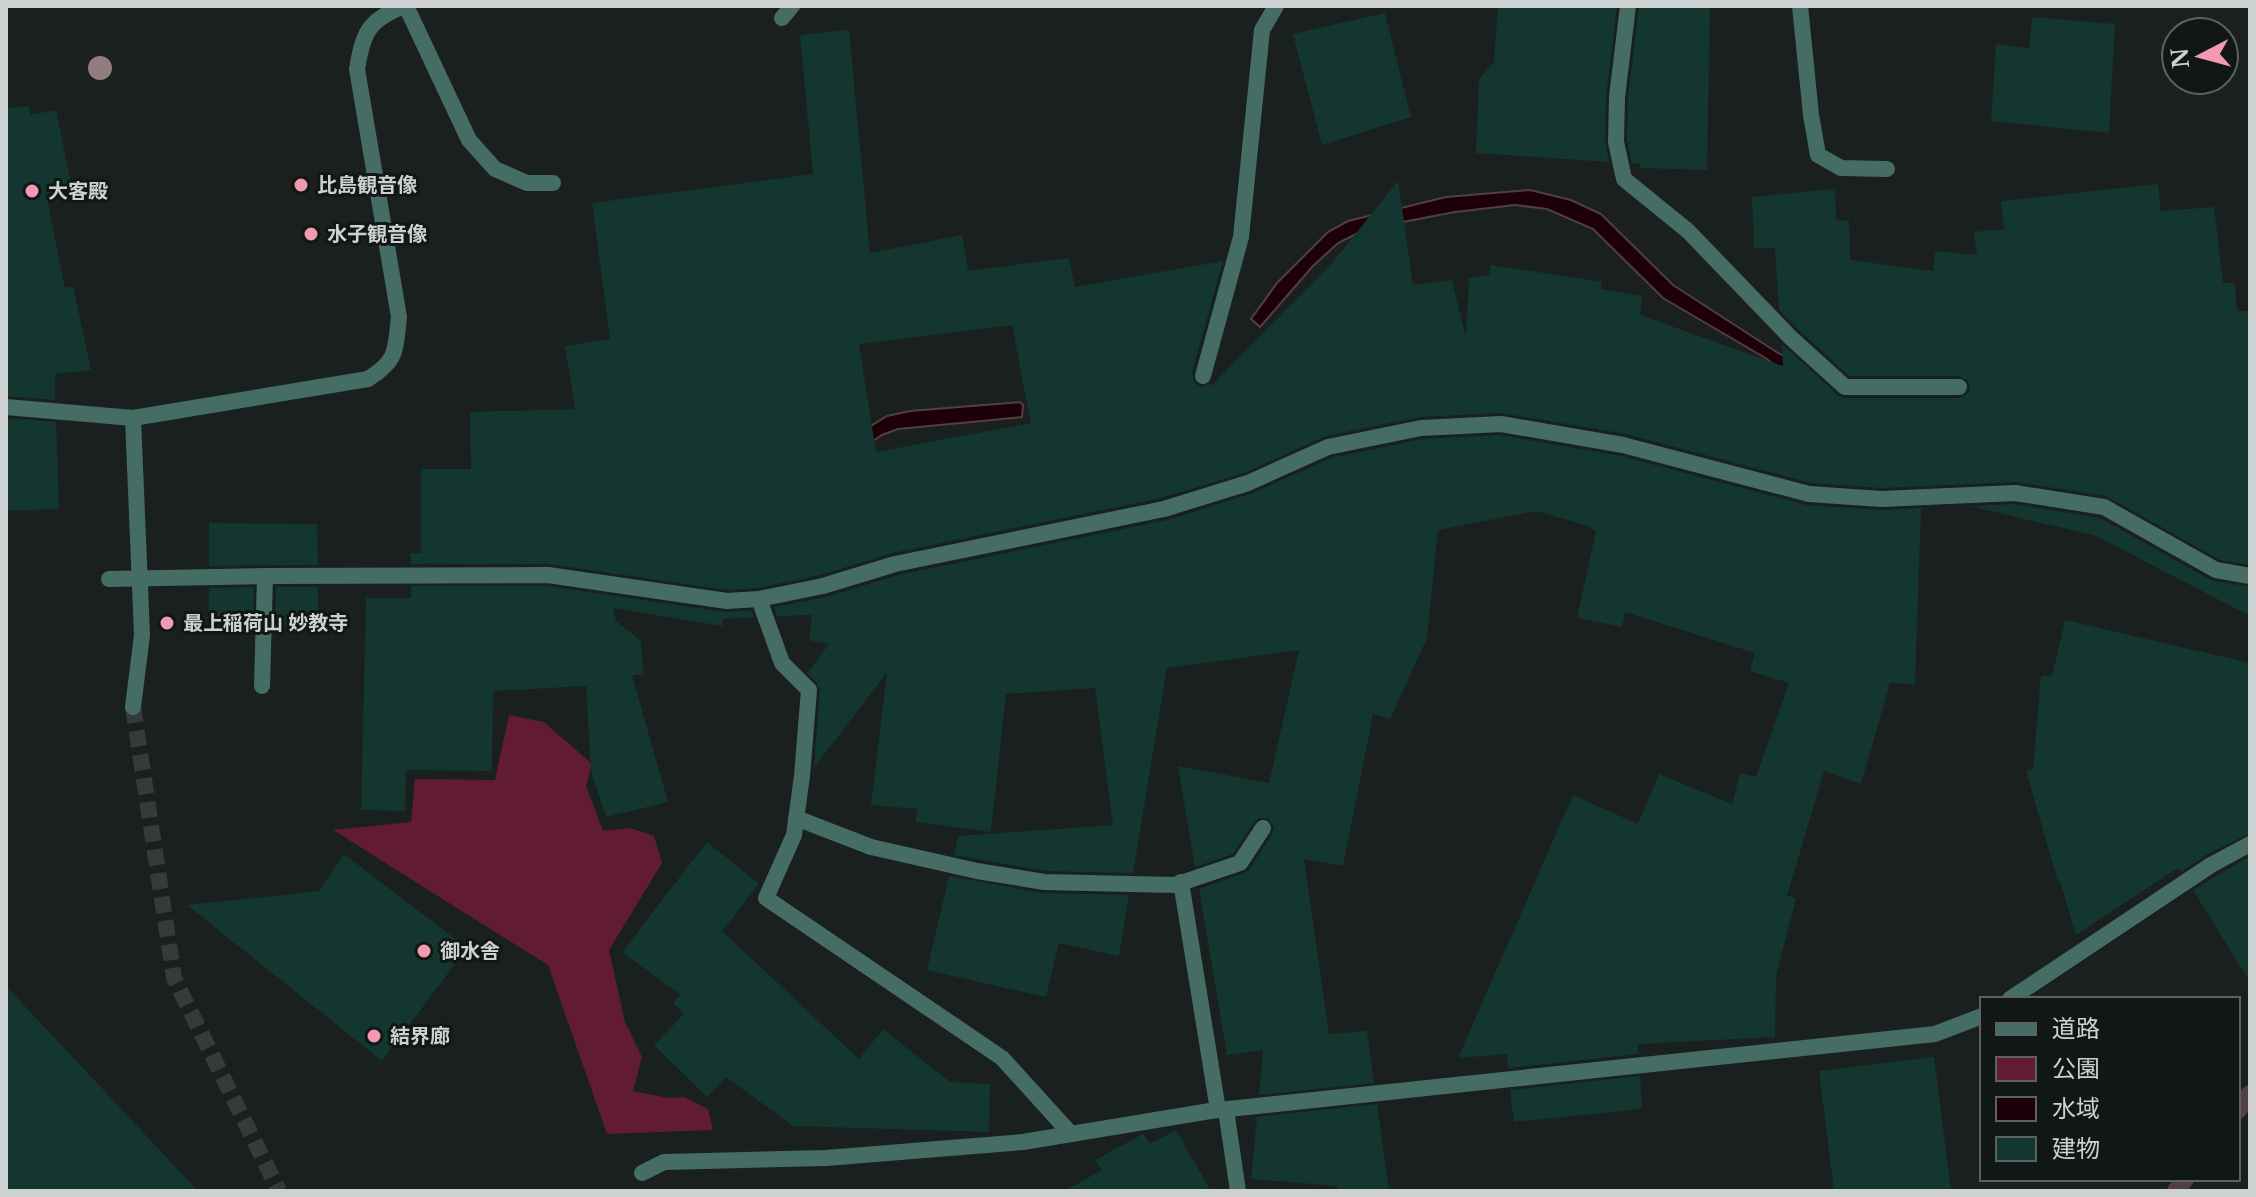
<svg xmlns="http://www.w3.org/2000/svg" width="2256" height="1197" viewBox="0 0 2256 1197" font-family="'Libre Baskerville','Noto Sans JP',serif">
<rect width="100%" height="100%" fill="#19201e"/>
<!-- green -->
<path fill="#611c33" d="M509,715L544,722L592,764L586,786L603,831L630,828L654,836L662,863L609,950L625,1022L642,1057L633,1091L668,1098L684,1097L708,1109L713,1130L607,1134L548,965L333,830L411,822L415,779L495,780Z"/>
<!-- water -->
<g fill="#1d0008" stroke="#523f44" stroke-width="2">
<path d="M1530,190L1571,200L1601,214L1673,285L1778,353L1806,367L1797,384L1767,359L1663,298L1593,229L1547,209L1515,205L1455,212L1366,229L1338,243L1312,267L1260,327L1251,319L1277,283L1328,232L1348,221L1446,197Z"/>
<path d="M1020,402L1023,405L1022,417L898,429L882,435L856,452L850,439L887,416L910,411Z"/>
</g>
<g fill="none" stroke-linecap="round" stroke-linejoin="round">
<!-- stream -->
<g stroke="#523f44" stroke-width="18">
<path d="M2238,1110L2250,1094"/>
<path d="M2176,1191L2185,1179"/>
</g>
</g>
<!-- building -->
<g fill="#143630" fill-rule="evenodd">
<path d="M1498,6H1617L1606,97L1605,142L1609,162L1476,153L1479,79L1494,62Z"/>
<path d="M1639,6H1710L1707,170L1640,168V164L1632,163L1627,141L1628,98Z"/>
<path d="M1385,13L1411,117L1322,145L1293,34Z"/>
<path d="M2032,17L2115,24L2109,133L1991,121L1996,44L2029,48Z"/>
<path d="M849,30L870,253L962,235L968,271L1069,258L1075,287L1223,261L1192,373L1195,383L1201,387L1210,384V387L1333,262L1398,181L1413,285L1452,280L1466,338L1469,278L1489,275L1491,265L1602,282L1601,289L1642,296L1640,315L1783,366L1782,344L1838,395L1844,398H1960L1968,393L1970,388L1968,381L1960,376H1849L1799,330L1779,310L1775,248H1754L1752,197L1835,189L1836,220L1849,221L1850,260L1933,271L1935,251L1977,255L1974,232L2004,229L2001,201L2158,184L2161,211L2214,207L2223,283H2235L2237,311H2250V565L2220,560L2106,496L2015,482L1882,488L1811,483L1626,434L1501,413L1419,417L1326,436L1244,473L1161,498L893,553L820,575L758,588L727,590L548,564H411L410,553H421V469H471L470,412L575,409L565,346L610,339L592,203L813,174L800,35ZM1012,325L1031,423L876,452L859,344Z"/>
<path d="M28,106L30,115L56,110L72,189L46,194L65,288L73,286L91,370L55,374V400L6,396V108Z"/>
<path d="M6,418L56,422L59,509L6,511Z"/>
<path d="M1500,435L1621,456L1806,505L1881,510L1921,508L1915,684L1890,683L1861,784L1824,771L1787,896L1796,898L1776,976L1775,1037L1638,1044V1054L1508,1068L1507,1054L1458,1058L1573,795L1638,824L1659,774L1732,804L1740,773L1756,777L1789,683L1750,671L1755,653L1625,612L1622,627L1577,618L1596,531L1591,529L1592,527L1536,511L1438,530L1427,638L1390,719L1373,714L1343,866L1304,859L1329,1034L1367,1031L1374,1083L1259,1095L1263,1050L1227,1055L1199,889L1244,873L1249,870L1272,834L1274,828L1268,818H1259L1254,822L1233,854L1195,867L1178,766L1269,783L1299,650L1167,668L1133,873L1045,871L954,855L958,836L1113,825L1095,688L1006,694L991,832L916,822L917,809L871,805L887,672L814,768L820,690L817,683L807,673L829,644L809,640L812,615L777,616L774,607L826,597L898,575L1167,520L1253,493L1331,458L1422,439Z"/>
<path d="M2014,504L2100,518L2211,580L2250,587V616L2096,536L1970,506Z"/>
<path d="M209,523L317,524L318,565L209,566Z"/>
<path d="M411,586H547L726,612L751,610L754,617L723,619L722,626L613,608L616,621L641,641L644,675H632L668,802L606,817L591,771L586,686L493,691L492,771L406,770L405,811L361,810L366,598H411Z"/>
<path d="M254,587L253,626L208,625L209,588Z"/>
<path d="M276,587H318V626H275Z"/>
<path d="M2065,620L2250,663V833L2206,855L2181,872L2178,868L2076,935L2060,881L2058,882L2026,771L2033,769L2041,675L2052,676Z"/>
<path d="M707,842L759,884L722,931L859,1059L883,1029L950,1082L990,1084L989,1132L793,1126L726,1077L707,1097L654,1045L684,1014L673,1003L681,995L622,952Z"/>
<path d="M344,854L467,948L382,1061L187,905L319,891Z"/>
<path d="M2250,856V982L2193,890Z"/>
<path d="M949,876L1042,893L1129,895L1119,956L1059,943L1046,997L927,970Z"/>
<path d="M6,986L198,1191H6Z"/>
<path d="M1934,1057L1951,1191H1834L1819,1071Z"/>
<path d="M1640,1076L1642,1109L1514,1122L1510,1090Z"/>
<path d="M1377,1104L1389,1191H1337V1186L1251,1179L1257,1117Z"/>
<path d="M1176,1130L1211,1191H1064L1102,1170L1095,1160L1143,1134L1150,1144Z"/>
</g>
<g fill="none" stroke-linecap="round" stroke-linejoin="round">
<!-- minor-tunnel -->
<path stroke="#343b39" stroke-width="16" stroke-dasharray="16 8" stroke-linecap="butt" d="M133,707L174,978L279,1191"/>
<!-- service -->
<g stroke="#466d65" stroke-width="16">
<path d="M406,6L469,140L495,169L527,183H553"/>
<path d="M1628,6L1617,97L1616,142L1624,179L1688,231L1791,338L1845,387H1959"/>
<path d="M1800,6L1811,115L1818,155L1841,168L1887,169"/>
<path d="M1203,376L1241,237L1262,30L1276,6"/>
<path d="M6,407L133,418L368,379"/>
<path d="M133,418L142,635L133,707"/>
<path d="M1226,1110L1238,1191"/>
</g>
<!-- pedestrian -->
<g stroke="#466d65" stroke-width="16">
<path d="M109,579L265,576L548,575L727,601L759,599L823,586L895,564L1164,509L1248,483L1328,447L1421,428L1501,424L1623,445L1809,494L1882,499L2015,493L2104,507L2216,570L2250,576"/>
<path d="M262,686L265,576"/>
</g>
<!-- minor -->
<g stroke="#466d65" stroke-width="16">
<path d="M782,18L792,6"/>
<path d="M368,379C398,360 395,351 399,317L357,69C363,33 368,20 404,6"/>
<path d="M759,599L782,663L809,690L802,776L794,835L766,898L1002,1058L1071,1134"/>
<path d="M796,818L871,847L977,871L1044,882L1175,885L1240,863L1263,828"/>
<path d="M1181,882L1218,1110"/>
<path d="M2010,999L2211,865L2250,844"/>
<path d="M642,1173L664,1162L826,1158L1023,1142L1210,1111L1935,1034L1982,1016"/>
</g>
</g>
<!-- trees -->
<circle fill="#927c80" cx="100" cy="68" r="12"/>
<!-- markers -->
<g fill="#f29aaf" stroke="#101715" stroke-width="3">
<circle cx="301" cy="185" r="8"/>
<circle cx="32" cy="191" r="8"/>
<circle cx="311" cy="234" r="8"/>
<circle cx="167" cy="623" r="8"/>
<circle cx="424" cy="951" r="8"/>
<circle cx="374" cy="1036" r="8"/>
</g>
<g text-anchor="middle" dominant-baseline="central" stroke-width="6" stroke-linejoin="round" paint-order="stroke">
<!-- poi labels -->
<g font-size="20" font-weight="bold" fill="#cdd2d1" stroke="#101715" text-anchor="start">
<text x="317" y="185">比島観音像</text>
<text x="48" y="191">大客殿</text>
<text x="327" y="234">水子観音像</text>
<text x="183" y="623">最上稲荷山 妙教寺</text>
<text x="440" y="951">御水舎</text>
<text x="390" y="1036">結界廊</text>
</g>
</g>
<!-- border -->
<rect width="2256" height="1197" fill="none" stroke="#cdd2d1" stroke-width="16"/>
<!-- legend -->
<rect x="1980" y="997" width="260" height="184" fill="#101715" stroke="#5c6260" stroke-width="2"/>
<rect x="1996" y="1023" width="40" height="12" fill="#466d65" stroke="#5c6260" stroke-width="2"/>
<text x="2052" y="1037" font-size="24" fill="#cdd2d1">道路</text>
<rect x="1996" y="1057" width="40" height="24" fill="#611c33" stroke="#5c6260" stroke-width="2"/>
<text x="2052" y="1077" font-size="24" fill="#cdd2d1">公園</text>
<rect x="1996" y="1097" width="40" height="24" fill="#1d0008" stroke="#5c6260" stroke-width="2"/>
<text x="2052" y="1117" font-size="24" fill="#cdd2d1">水域</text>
<rect x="1996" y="1137" width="40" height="24" fill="#143630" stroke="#5c6260" stroke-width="2"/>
<text x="2052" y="1157" font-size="24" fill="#cdd2d1">建物</text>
<!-- north arrow -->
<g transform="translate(2200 56) rotate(264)"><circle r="38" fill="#101715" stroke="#5c6260" stroke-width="2"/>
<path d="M0-6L14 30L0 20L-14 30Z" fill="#f29aaf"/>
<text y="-12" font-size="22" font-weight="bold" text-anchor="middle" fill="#cdd2d1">N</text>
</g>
</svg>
